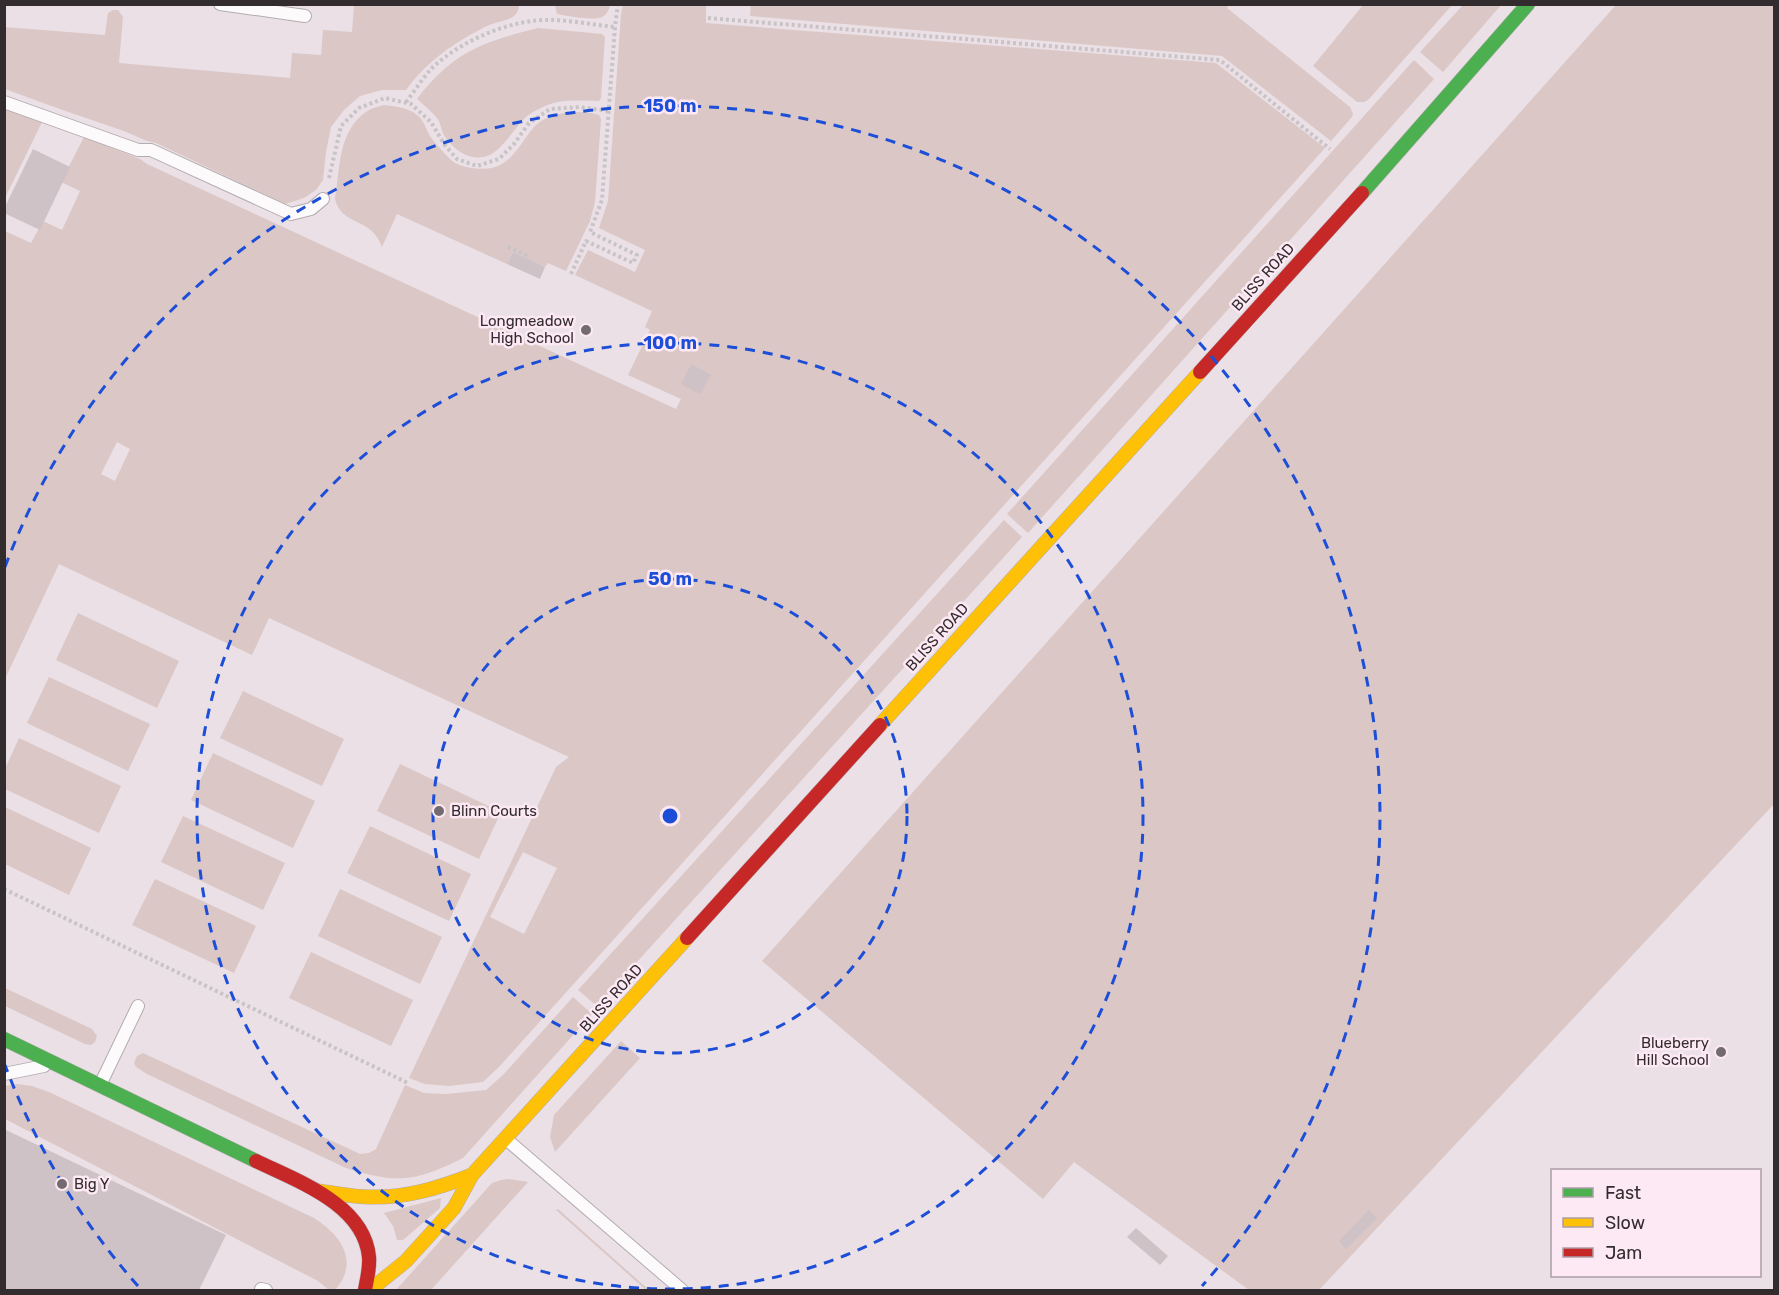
<svg xmlns="http://www.w3.org/2000/svg" width="1779" height="1295" viewBox="0 0 1779 1295" font-family="Rubik,sans-serif">
<rect width="100%" height="100%" fill="#ebe0e6"/>
<!-- green -->
<g fill="#dac7c6" fill-rule="evenodd">
<path d="M751,4L1229,5L1227,8L1350,107L1353,114L1352,117L1331,141L1222,56L750,16Z"/>
<path d="M354,5H519C518,22 501,19 487,26C455,42 427,61 406,90H382L360,96L344,110L331,127L326,152L323,180L316,190L304,198L285,204L156,143C143,141 133,134 121,130C82,117 43,103 5,89V27L105,35L108,13L113,10H118L123,17L119,63L290,78L292,53L321,55L323,30L352,32Z"/>
<path d="M555,5V4L610,5C609,9 607,15 602,17C594,21 566,16 557,14Z"/>
<path d="M623,5H706V23L1216,63L1325,148L499,1067L483,1082L449,1086L425,1084L409,1078L556,767L569,757L269,618L252,655L59,564L5,679V231L31,243L43,221L62,230L80,191L61,182L84,137L140,159L147,164L676,409L681,399L628,375L650,330L645,327L652,311L575,275L588,250L635,272L645,250L599,228L608,201L621,14ZM117,442L130,449L115,481L101,474ZM523,852L557,868L524,934L490,917Z"/>
<path d="M1363,5H1452L1368,100L1364,102H1357L1313,66Z"/>
<path d="M1463,5H1501L1443,72L1420,52Z"/>
<path d="M1616,5H1774V804L1319,1290H1249L1074,1162L1043,1199L762,961Z"/>
<path d="M538,28L602,34L605,37L601,98L599,101C578,101 560,98 541,108C534,111 526,116 522,121C506,138 494,168 464,154C457,151 448,142 444,135C441,130 441,123 437,118C431,111 424,105 417,99C453,52 483,42 538,28Z"/>
<path d="M1414,60L1434,79L1028,533L1007,514Z"/>
<path d="M384,105C392,106 403,107 411,111C424,118 424,125 430,136C433,141 450,160 455,163C464,168 482,170 492,168C513,163 521,142 534,127C548,111 581,109 599,115L601,119L595,202L590,221L566,271L548,263L545,267L513,252L507,264L397,214L382,247C371,216 342,227 335,199C340,169 338,131 366,112C371,108 378,107 384,105Z"/>
<path d="M5,107L42,122L5,198Z"/>
<path d="M1004,520L1022,537L597,1006L578,990Z"/>
<path d="M78,613L179,661L157,708L56,660Z"/>
<path d="M49,677L150,724L128,771L27,723Z"/>
<path d="M243,691L344,739L322,786L220,738Z"/>
<path d="M19,738L121,786L99,833L5,789V769Z"/>
<path d="M213,753L315,801L293,848L191,800Z"/>
<path d="M400,764L501,812L479,859L377,811Z"/>
<path d="M5,807L91,848L69,895L5,864Z"/>
<path d="M183,816L285,863L263,910L161,862Z"/>
<path d="M370,826L471,874L449,921L347,873Z"/>
<path d="M155,879L256,926L234,973L132,925Z"/>
<path d="M340,889L442,937L420,984L318,936Z"/>
<path d="M311,952L413,1000L391,1046L289,998Z"/>
<path d="M5,988L92,1029L97,1036L95,1042L91,1045L85,1044L5,1006Z"/>
<path d="M573,997L592,1014L463,1158C415,1182 397,1184 346,1168L147,1074L136,1067L134,1063L137,1056L143,1053L360,1154L369,1153L376,1149L405,1085L424,1093L446,1094L486,1090L504,1074Z"/>
<path d="M621,1041L640,1058L555,1152L550,1137L554,1115Z"/>
<path d="M17,1084L32,1086L49,1092L314,1218C341,1235 360,1262 335,1290H329L318,1281L5,1119V1086Z"/>
<path d="M509,1179L528,1182L431,1290H396L492,1183L501,1180Z"/>
<path d="M441,1198L440,1208L403,1240H397L393,1226L384,1213Z"/>
<path d="M558,1209L649,1290H646L556,1210Z"/>
</g>
<!-- building -->
<g fill="#cec2c6">
<path d="M33,149L70,167L40,230L4,213V209Z"/>
<path d="M513,252L545,267L540,279L507,264Z"/>
<path d="M691,364L711,375L700,394L681,384Z"/>
<path d="M6,1130L226,1235L199,1290H4V1133Z"/>
<path d="M1369,1210L1377,1218L1346,1249L1339,1241Z"/>
<path d="M1136,1228L1168,1256L1160,1265L1127,1237Z"/>
</g>
<g fill="none" stroke-linecap="round" stroke-linejoin="round">
<defs>
<g id="lane">
<path d="M220,4L305,16"/>
<path d="M4,102L138,150H151L291,214L311,209L323,199"/>
<path d="M4,1074L44,1066"/>
<path d="M101,1083L138,1006"/>
<path d="M506,1139L682,1290"/>
<path d="M261,1289L266,1290"/>
</g>
<g id="fast">
<path d="M1362,193L1528,4"/>
<path d="M4,1039L256,1161"/>
</g>
<g id="slow">
<path d="M880,725L1200,372"/>
<path d="M318,1191C335,1193 353,1197 370,1197C406,1198 439,1188 472,1175"/>
<path d="M370,1290L406,1261L454,1208L472,1175L687,938"/>
</g>
<g id="jam">
<path d="M1200,372L1362,193"/>
<path d="M687,938L880,725"/>
<path d="M256,1161C297,1181 364,1204 369,1257C370,1268 367,1279 365,1290"/>
</g>
</defs>
<!-- lane casing -->
<use href="#lane" stroke="#b3acb0" stroke-width="14"/>
<!-- fast casing -->
<use href="#fast" stroke="#b3acb0" stroke-width="15"/>
<!-- slow casing -->
<use href="#slow" stroke="#b3acb0" stroke-width="15"/>
<!-- jam casing -->
<use href="#jam" stroke="#b3acb0" stroke-width="15"/>
<!-- path -->
<g stroke="#c8c4c6" stroke-width="4" stroke-dasharray="3 3" stroke-linecap="butt">
<path d="M708,18L1220,60L1330,149"/>
<path d="M406,102C414,92 422,79 431,69C461,40 513,18 554,20C575,21 595,25 615,27"/>
<path d="M329,178L341,126L359,108L385,98L411,104L431,122L444,144L457,159L477,166L499,159L514,144L529,123L550,109L579,107L609,111"/>
<path d="M508,247L528,256L527,258"/>
<path d="M571,274L586,241L633,263L637,255L590,232L602,200L615,27L618,4"/>
<path d="M4,889L408,1083"/>
</g>
<!-- lane -->
<use href="#lane" stroke="#fcfafb" stroke-width="12"/>
<!-- fast -->
<use href="#fast" stroke="#4caf50" stroke-width="14"/>
<!-- slow -->
<use href="#slow" stroke="#ffc107" stroke-width="14"/>
<!-- jam -->
<use href="#jam" stroke="#c62828" stroke-width="14"/>
</g>
<!-- distance rings -->
<g fill="none" stroke="#1d4ed8" stroke-width="3" stroke-dasharray="10 8">
<circle cx="670" cy="816" r="237"/>
<circle cx="670" cy="816" r="473"/>
<path d="M138 1286A710 710 0 0 1 5 1065M5 567A710 710 0 1 1 1202 1286"/>
</g>
<!-- markers -->
<g fill="#736b6f" stroke="#fde9f3" stroke-width="2">
<circle cx="586" cy="330" r="6"/>
<circle cx="439" cy="811" r="6"/>
<circle cx="1721" cy="1052" r="6"/>
<circle cx="62" cy="1184" r="6"/>
</g>
<g text-anchor="middle" dominant-baseline="central" stroke-width="5" stroke-linejoin="round" paint-order="stroke">
<!-- street labels -->
<g font-size="15" fill="#332c2f" stroke="#fde9f3">
<text transform="translate(1263 277) rotate(-48)">BLISS ROAD</text>
<text transform="translate(937 637) rotate(-48)">BLISS ROAD</text>
<text transform="translate(611 998) rotate(-48)">BLISS ROAD</text>
</g>
<!-- poi labels -->
<g font-size="15" fill="#332c2f" stroke="#fde9f3" text-anchor="end">
<text x="574" y="321">Longmeadow<tspan x="574" dy="17">High School</tspan></text>
<text x="451" y="811" text-anchor="start">Blinn Courts</text>
<text x="1709" y="1043">Blueberry<tspan x="1709" dy="17">Hill School</tspan></text>
<text x="74" y="1184" text-anchor="start">Big Y</text>
</g>
</g>
<circle cx="670" cy="816" r="9" fill="#1d4ed8" stroke="#fde9f3" stroke-width="3"/>
<g font-size="18" text-anchor="middle" font-weight="bold" fill="#1d4ed8" stroke="#fde9f3" stroke-width="5" stroke-linejoin="round" paint-order="stroke">
<text x="670" y="112">150 m</text>
<text x="670" y="349">100 m</text>
<text x="670" y="585">50 m</text>
</g>
<!-- border -->
<rect width="1779" height="1295" fill="none" stroke="#332c2f" stroke-width="12"/>
<!-- legend -->
<rect x="1551" y="1169" width="210" height="108" fill="#fde9f3" stroke="#ac9da5" stroke-width="1.5"/>
<rect x="1563" y="1188" width="30" height="9" fill="#4caf50" stroke="#ac9da5" stroke-width="1.5"/>
<text x="1605" y="1199" font-size="18" fill="#332c2f">Fast</text>
<rect x="1563" y="1218" width="30" height="9" fill="#ffc107" stroke="#ac9da5" stroke-width="1.5"/>
<text x="1605" y="1229" font-size="18" fill="#332c2f">Slow</text>
<rect x="1563" y="1248" width="30" height="9" fill="#c62828" stroke="#ac9da5" stroke-width="1.5"/>
<text x="1605" y="1259" font-size="18" fill="#332c2f">Jam</text>
</svg>
